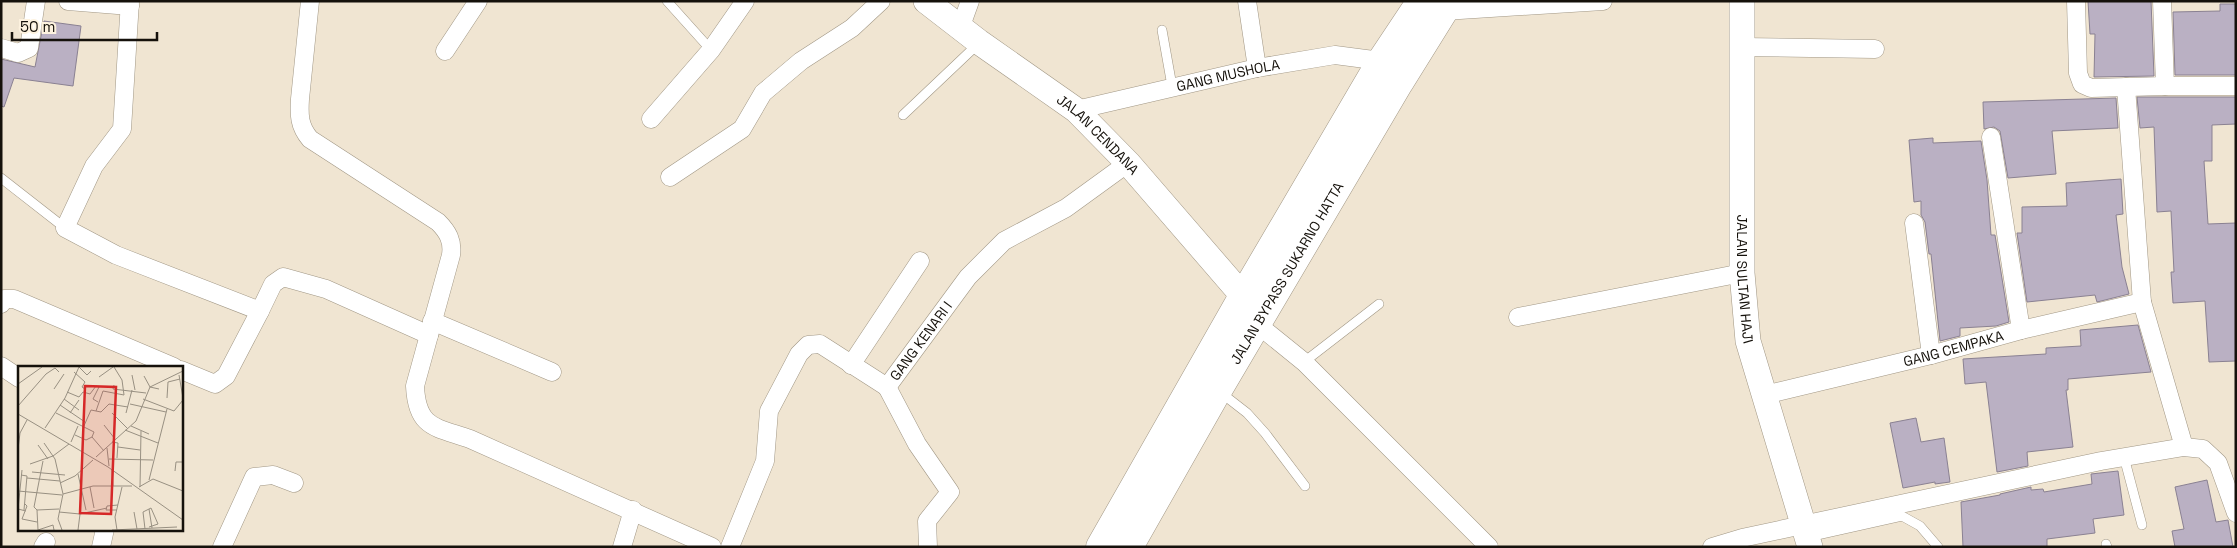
<svg xmlns="http://www.w3.org/2000/svg" width="2237" height="548" viewBox="0 0 2237 548" font-family="'Space Grotesk',sans-serif">
<rect width="100%" height="100%" fill="#f0e5d2"/>
<!-- building -->
<g fill="#bab0c3" stroke="#8a8192">
<path d="M2088,1H2151L2154,76L2094,77L2095,34H2090Z"/>
<path d="M2220,4H2236V75H2175L2173,12L2220,11Z"/>
<path d="M44,21L81,26L73,86L14,78L4,107L1,106V59L35,67Z"/>
<path d="M2137,97H2236V124L2212,125V161H2204L2208,224L2236,223V361L2209,362L2205,301L2173,303L2171,272H2174L2171,211L2157,212L2154,127L2140,128Z"/>
<path d="M2116,98L2118,128L2052,131L2056,174L2008,178L2000,131L1994,127L1984,129L1983,102Z"/>
<path d="M1933,138V143L1981,141L1987,180L1991,235H1995L2009,322L1996,326L1960,328V336L1940,341L1931,254H1929L1925,222L1921,215V201L1914,202L1909,140Z"/>
<path d="M2121,179L2123,214L2116,215L2122,267L2129,294L2097,302L2095,295L2027,302L2017,233H2022V207L2067,206L2066,183Z"/>
<path d="M2138,325L2151,372L2068,379V390H2066L2073,447L2027,452L2028,466L1997,472L1986,382L1965,384L1963,359L2046,354V348L2081,346L2080,330Z"/>
<path d="M1916,418L1921,442L1944,438L1950,482L1935,484V482L1903,488L1890,423Z"/>
<path d="M2118,471L2124,515L2093,519L2095,533L2047,539V547H1963L1961,502L2000,495V494L2031,487V490L2043,489L2044,492L2092,484L2091,474Z"/>
<path d="M2207,480L2216,522L2228,520L2233,547H2175L2172,531L2184,529L2175,487Z"/>
</g>
<g fill="none" stroke-linecap="round" stroke-linejoin="round">
<defs>
<g id="lane">
<path d="M667,1L711,50"/>
<path d="M1162,30L1172,86"/>
<path d="M903,115L979,43"/>
<path d="M1,178L65,228"/>
<path d="M1304,362L1379,304"/>
<path d="M1220,392L1247,413L1265,433L1305,486"/>
<path d="M2124,457L2142,525"/>
<path d="M1808,537L1902,516L1920,526L1938,547"/>
<path d="M2106,544L2107,547"/>
</g>
<g id="street">
<path d="M68,1L130,6"/>
<path d="M130,1L122,129L94,166L65,228L116,255L260,311L273,284L283,277L326,289L429,335"/>
<path d="M310,1L300,99C299,115 299,126 310,139L438,222C448,232 453,241 451,255L415,386C417,429 436,427 470,439L712,547"/>
<path d="M1247,1L1257,68"/>
<path d="M2076,1L2078,73L2082,84L2091,88L2165,86L2162,1"/>
<path d="M1444,11L1603,1"/>
<path d="M961,26L970,1"/>
<path d="M1742,47L1875,49"/>
<path d="M1,48L18,53L29,48L36,1"/>
<path d="M445,51L478,1"/>
<path d="M2165,86H2236"/>
<path d="M2126,87L2142,302L2184,447"/>
<path id="s1" d="M1076,110L1257,68L1335,55L1381,61"/>
<path d="M651,119L711,50L745,1"/>
<path d="M1991,137L2021,330"/>
<path d="M670,177L742,129L763,93L801,61L852,28L881,1"/>
<path d="M1914,223L1931,355"/>
<path d="M1,304L4,299H14L174,367"/>
<path d="M1518,317L1742,273"/>
<path d="M432,321L552,372"/>
<path d="M1257,324L1304,362L1489,547"/>
<path d="M851,365L920,261"/>
<path d="M1,366L19,378"/>
<path d="M181,370L215,384L226,376L260,311"/>
<path d="M887,387L917,444L950,492L927,521L928,547"/>
<path id="s2" d="M1764,395L1931,355L2021,330L2142,302"/>
<path d="M43,547L46,542"/>
<path d="M101,547L105,529"/>
<path d="M222,547L254,477L273,475L294,483"/>
<path d="M622,547L633,510"/>
<path id="s3" d="M730,547L765,461L769,411L799,354L808,345L820,344L887,387L968,277L1004,241L1066,208L1128,163"/>
<path d="M1712,547L1742,538L2101,461L2184,447L2203,449L2218,463L2236,513"/>
</g>
<g id="secondary">
<path id="s4" d="M926,1L979,42L1076,110L1128,163L1243,296"/>
<path id="s5" d="M1742,1V273L1748,341L1810,547"/>
</g>
<g id="highway">
<path d="M1100,547L1243,296L1381,61L1421,1"/>
<path id="s6" d="M1129,547L1218,390L1399,83L1450,1"/>
</g>
</defs>
<!-- lane casing -->
<use href="#lane" stroke="#a19785" stroke-width="10"/>
<!-- street casing -->
<use href="#street" stroke="#a19785" stroke-width="19"/>
<!-- secondary casing -->
<use href="#secondary" stroke="#a19785" stroke-width="26"/>
<!-- highway casing -->
<use href="#highway" stroke="#a19785" stroke-width="29"/>
<!-- lane -->
<use href="#lane" stroke="#fff" stroke-width="9"/>
<!-- street -->
<use href="#street" stroke="#fff" stroke-width="18"/>
<!-- secondary -->
<use href="#secondary" stroke="#fff" stroke-width="25"/>
<!-- highway -->
<use href="#highway" stroke="#fff" stroke-width="28"/>
</g>
<g text-anchor="middle" dominant-baseline="central" stroke-width="4.5" stroke-linejoin="round" paint-order="stroke">
<!-- street labels -->
<g font-size="14" fill="#15110b" stroke="#fdf2df">
<text stroke="none"><textPath href="#s1" startOffset="156">GANG MUSHOLA</textPath></text>
<text stroke="none"><textPath href="#s4" startOffset="218">JALAN CENDANA</textPath></text>
<text stroke="none"><textPath href="#s6" startOffset="316">JALAN BYPASS SUKARNO HATTA</textPath></text>
<text stroke="none"><textPath href="#s5" startOffset="278">JALAN SULTAN HAJI</textPath></text>
<text stroke="none"><textPath href="#s3" startOffset="369">GANG KENARI I</textPath></text>
<text stroke="none"><textPath href="#s2" startOffset="195">GANG CEMPAKA</textPath></text>
</g>
</g>
<!-- overview -->
<g transform="translate(18 366)">
<rect width="165" height="165" fill="#f0e5d2"/>
<path fill="none" stroke="#989082" stroke-width="1" d="M61,1L69,9L73,5M56,6L67,16L64,21L67,23M114,9L117,24M161,9L165,32M126,10L132,21L141,23M81,11L95,1M0,18L24,1M96,19L95,23L128,27M36,23L46,8M49,26L61,31L65,26L72,28L78,20L81,21M149,32L150,16L162,13M46,33L61,44M125,33L156,45L165,34M80,36L75,33L81,21M112,38L148,46M42,39L67,56M0,40L28,8L37,2L41,6M78,45L85,25L106,29L104,14L96,1M38,47L76,66L74,71L86,85M52,47L61,34M94,47L110,63M108,47L114,24M0,48L90,101L165,154M86,59L97,73M113,60L131,68M27,62L47,32L61,1M65,62L73,44L83,46L91,38L110,41M107,64L140,77M57,69L68,74L74,71M53,76L60,60M94,76L100,77L99,92M26,77L37,93L45,128M20,79L30,93M100,81L122,84M89,82L91,100M0,83L2,67L9,54M78,91L118,55L132,21L165,5M91,93L135,94M12,98L35,90L51,78M4,104L0,143L8,145M94,104L95,120M157,105L158,96H165M14,106L47,109M60,108L68,144M3,109L9,110L6,144M9,112L42,115M131,114L149,43M42,117L57,110L75,94M72,121L76,142M121,121L135,113L165,125M122,121L123,65M0,125L44,129M7,138L9,140L4,153L19,156M131,143L134,162M19,144L41,143M99,144H88L89,140L100,139M41,146L62,148L89,142M116,146L119,163M127,163L125,146L133,142L140,158L131,161M20,164L19,144L16,141L25,95M20,164L35,159L36,164M44,164L40,153L45,128L75,120H114M60,164L62,148M94,164L159,161M99,164L97,151L104,121"/>
<path fill="#d62828" fill-opacity="0.15" stroke="#d62828" stroke-width="2.5" d="M67,20L98,21L93,148L62,147Z"/>
<rect width="165" height="165" fill="none" stroke="#15110b" stroke-width="2.5"/>
</g>
<!-- border -->
<rect width="2237" height="548" fill="none" stroke="#15110b" stroke-width="5"/>
<!-- scale -->
<path d="M12 32v8h145v-8" fill="none" stroke="#15110b" stroke-width="2.5"/>
<text x="20" y="32" font-size="15" fill="#15110b" stroke="#fdf2df" stroke-width="4" paint-order="stroke">50 m</text>
</svg>
